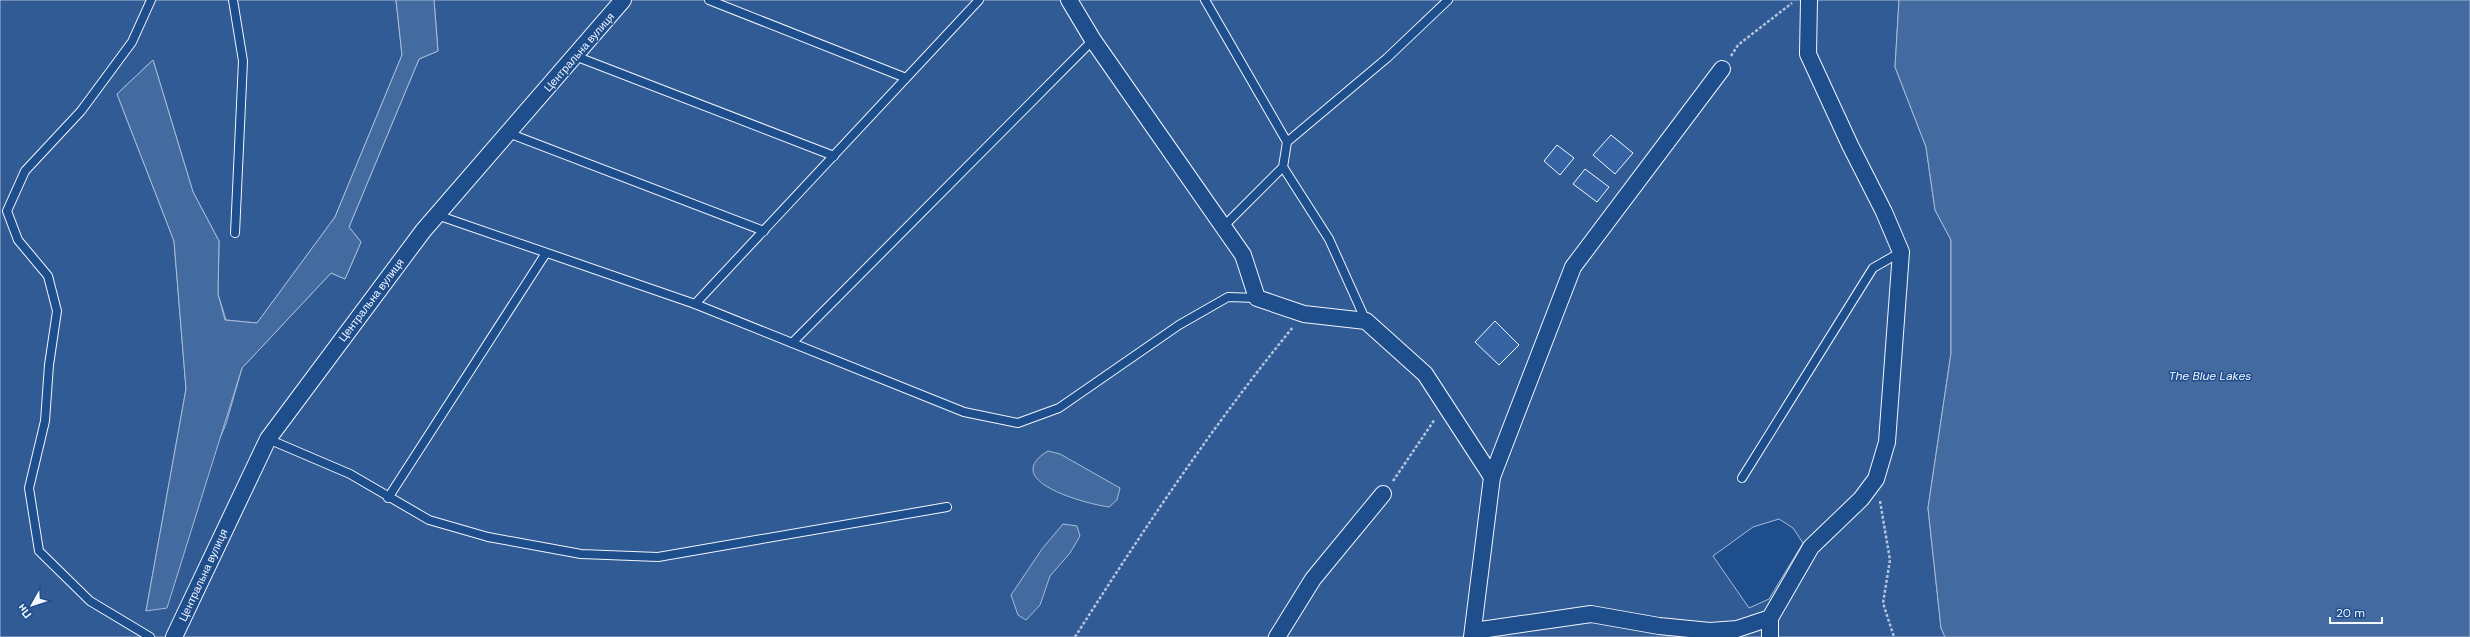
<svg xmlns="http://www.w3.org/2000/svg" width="2470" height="637" viewBox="0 0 2470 637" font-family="'DM Sans',sans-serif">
<rect width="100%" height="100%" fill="#1f4e8c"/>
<!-- built -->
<path fill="#305b95" stroke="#a8bbd7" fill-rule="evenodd" d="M0,0H396L402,55L335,217L257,323L226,320L218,294L219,241L193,192L153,60L117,94L174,241L186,389L146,611L226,424L242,368L331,273L345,279L361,242L349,227L419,59L438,51L434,0H1899L1895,67L1926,147L1935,210L1951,240V353L1928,508L1941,628L1945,637H0ZM1779,519L1793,528L1803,543L1769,599L1749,608L1713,556L1753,527Z"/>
<!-- water -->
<g fill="#446ba0" stroke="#a8bbd7">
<path d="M396,0H434L438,51L419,59L349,227L361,242L345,279L331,273L242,368L167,608L146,611L186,389L174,241L117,94L153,60L193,192L219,241L218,294L225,320L257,323L335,217L402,55Z"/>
<path d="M1899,0H2470V637H1945L1941,628L1928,508L1951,353V240L1935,210L1926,147L1895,67Z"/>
<path d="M1048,451L1060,454L1120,488L1117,500L1109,507C1087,504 998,481 1048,451Z"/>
<path d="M1063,524L1077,526L1080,536L1070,553L1050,576L1040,605L1026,620L1018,615L1011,595L1042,549Z"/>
</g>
<!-- building -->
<g fill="#3563a3" stroke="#f2f6ff">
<path d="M1611,135L1633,153L1615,174L1593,155Z"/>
<path d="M1557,145L1574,158L1560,175L1544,161Z"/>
<path d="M1585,169L1609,187L1597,202L1573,184Z"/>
<path d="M1495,321L1519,345L1499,365L1475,342Z"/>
</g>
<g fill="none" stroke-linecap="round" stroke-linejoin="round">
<defs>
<g id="lane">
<path d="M233,0L243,61L235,233"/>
<path d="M709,0L906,78"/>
<path d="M1205,0L1287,142L1283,167L1223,227"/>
<path d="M575,56L834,156"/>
<path d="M508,133L764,231"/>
<path d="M1287,142L1387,58L1448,0"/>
<path d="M1283,167L1329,239L1366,321"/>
<path d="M437,215L695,304L964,412L1018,423L1059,408L1179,325L1228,297L1257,298"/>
<path d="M695,304L979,0"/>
<path d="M792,343L1093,40"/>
<path d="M268,439L350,474L429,520L488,537L581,554L658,557L947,507"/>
<path d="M1742,478L1873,268L1901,252"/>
<path d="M388,498L546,253"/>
<path d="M150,637L90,601L39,551L29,488L45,421L49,365L57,311L48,276L18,240L7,211L25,171L81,111L132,42L151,0"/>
</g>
<g id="street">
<path d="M1069,0L1093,40L1243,255L1257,298L1304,314L1366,321L1425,374L1492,477"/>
<path d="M1770,618V637"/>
<path d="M1474,631L1591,614L1659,626L1710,631L1737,629L1770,618L1811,547L1861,499L1876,479L1887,442L1901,252L1884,212L1850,145L1808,54L1809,0"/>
<path d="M174,637L268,439L423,231L623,0"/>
<path d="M1277,637L1313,579L1383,494"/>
<path d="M1472,637L1492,477L1573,267L1722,69"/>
</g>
</defs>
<!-- lane casing -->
<use href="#lane" stroke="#f2f6ff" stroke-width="10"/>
<!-- street casing -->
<use href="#street" stroke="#f2f6ff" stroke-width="18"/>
<!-- path -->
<g stroke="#b3c4dc" stroke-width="2.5" stroke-dasharray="3 2" stroke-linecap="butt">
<path d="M1731,56L1738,45L1792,3"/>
<path d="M1393,481L1435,419"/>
<path d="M1880,501L1890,560L1883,603L1894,637"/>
<path d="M1075,637C1143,530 1213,425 1293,327"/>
</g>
<!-- lane -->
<use href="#lane" stroke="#1f4e8c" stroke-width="8"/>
<!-- street -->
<use href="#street" stroke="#1f4e8c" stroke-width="16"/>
</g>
<g text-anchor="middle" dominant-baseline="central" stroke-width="3" stroke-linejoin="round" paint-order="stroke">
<!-- street labels -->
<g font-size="11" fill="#f2f6ff" stroke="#1f4e8c">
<text transform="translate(579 52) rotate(-49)">Центральна вулиця</text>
<text transform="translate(371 300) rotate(-53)">Центральна вулиця</text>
<text transform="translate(203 575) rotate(-65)">Центральна вулиця</text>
</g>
<!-- water labels -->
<g font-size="12" font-style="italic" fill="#f2f6ff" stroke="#1f4e8c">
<text x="2210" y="376">The Blue Lakes</text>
</g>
</g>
<!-- north arrow -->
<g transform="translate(32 605) rotate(231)" stroke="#1f4e8c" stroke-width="3" paint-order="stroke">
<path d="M0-3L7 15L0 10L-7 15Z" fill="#f2f6ff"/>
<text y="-6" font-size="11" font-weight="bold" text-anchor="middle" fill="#f2f6ff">Пн</text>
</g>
<!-- scale -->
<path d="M2330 617v6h52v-6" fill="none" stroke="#f2f6ff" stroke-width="2"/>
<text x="2336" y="617" font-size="12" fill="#f2f6ff" stroke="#1f4e8c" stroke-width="3" paint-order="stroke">20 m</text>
</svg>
